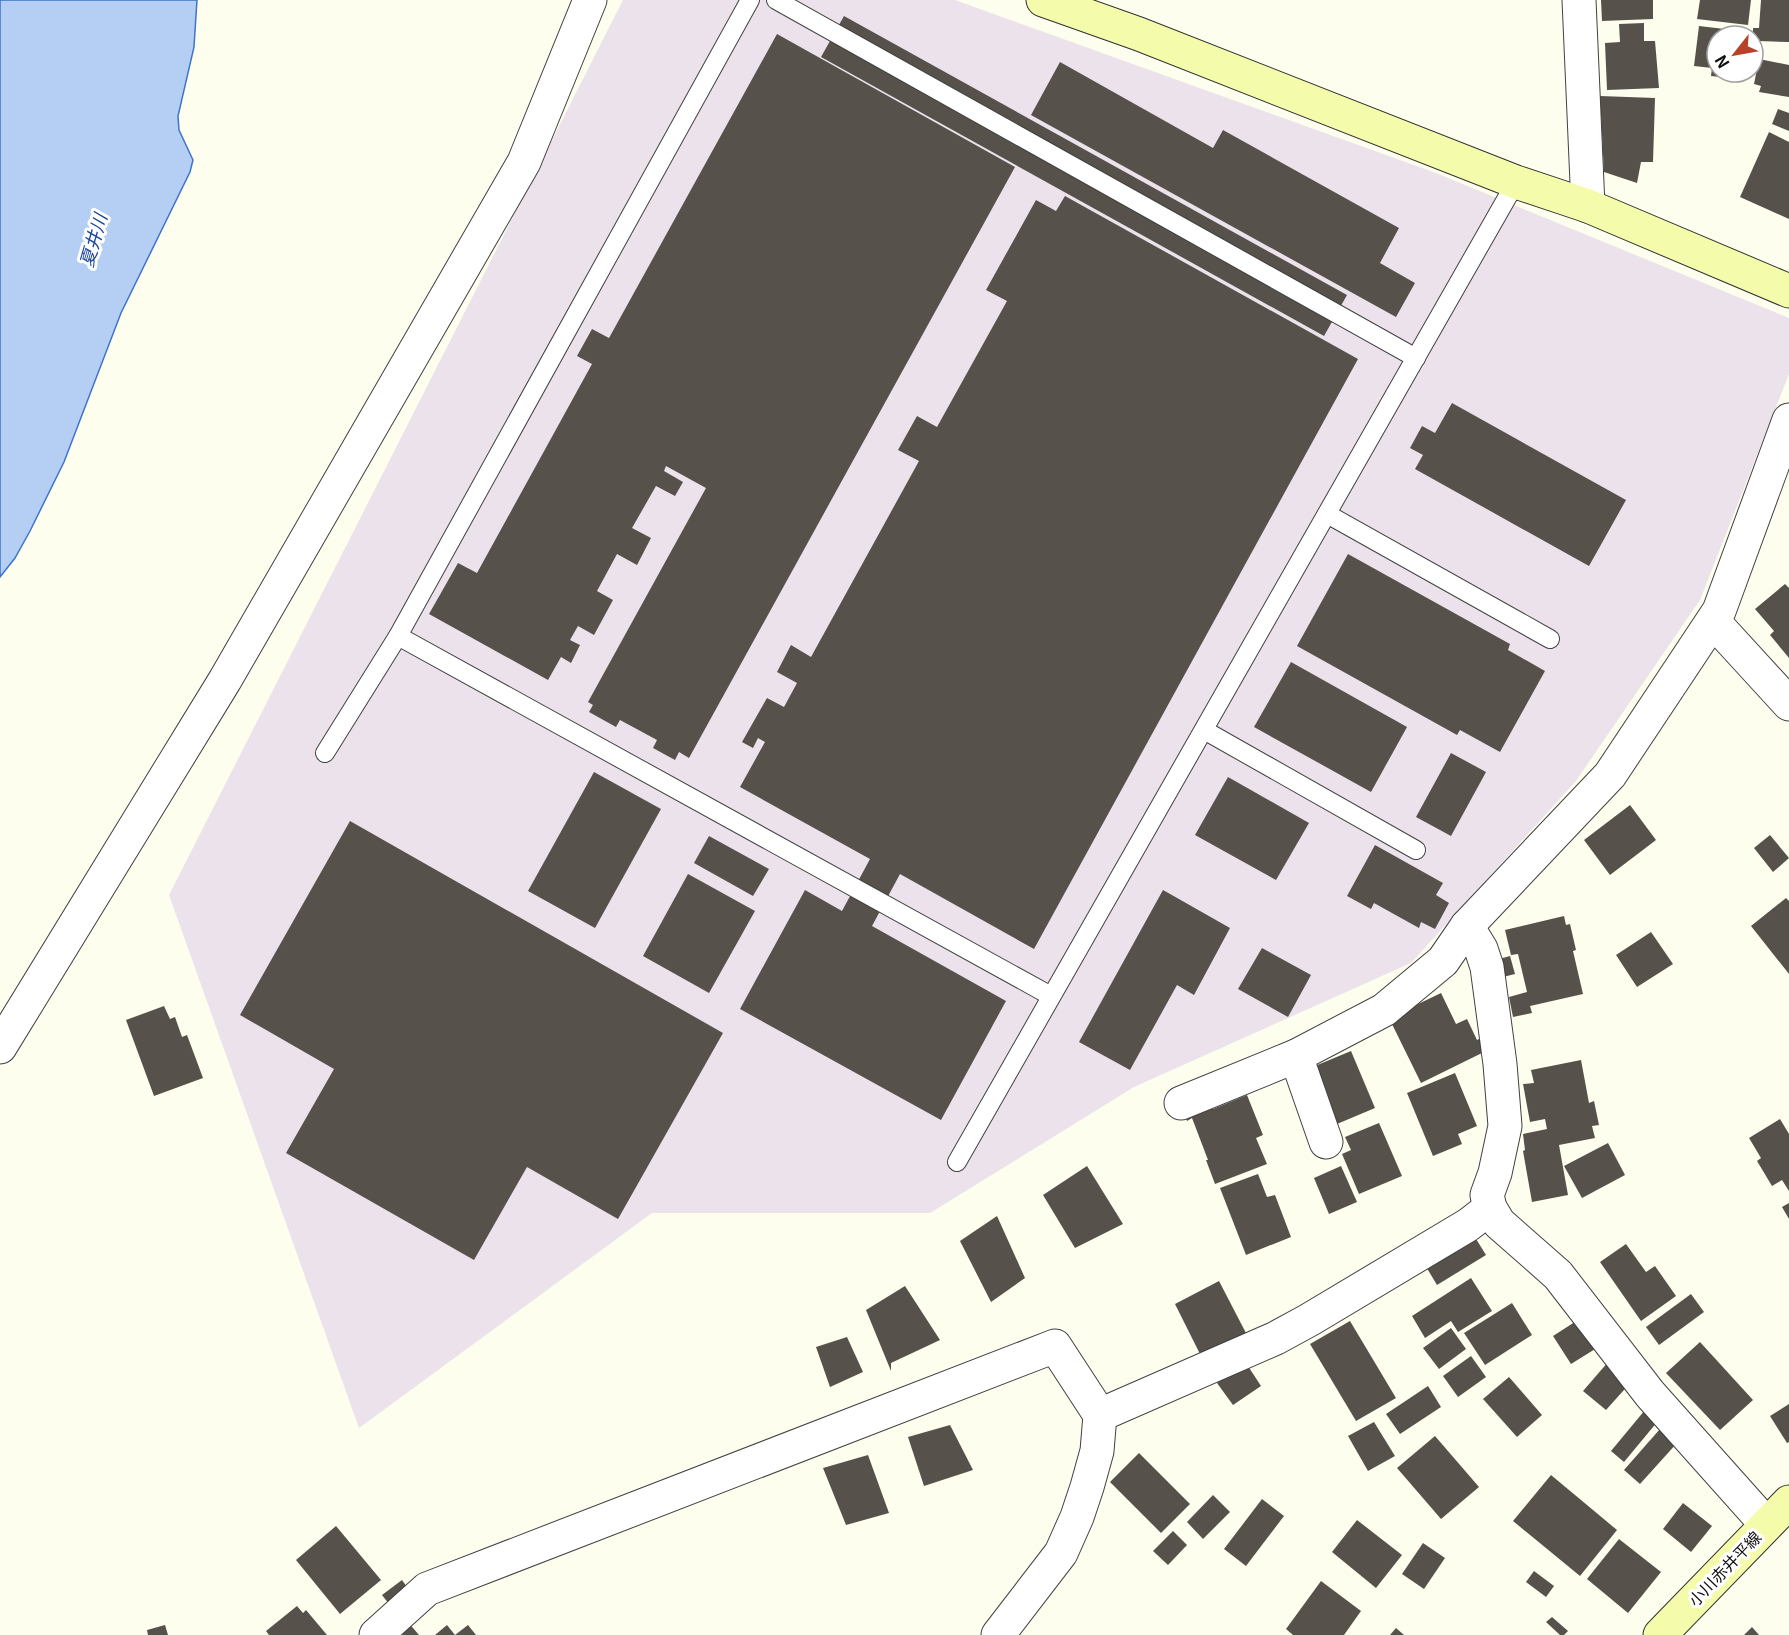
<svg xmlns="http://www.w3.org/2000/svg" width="1789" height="1635" viewBox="0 0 1789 1635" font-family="Georgia,'Noto Sans JP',serif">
<rect width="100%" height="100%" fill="#fefeef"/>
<!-- industrial -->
<path fill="#ece2eb" d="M623,0H955L1436,173L1789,318V374L1700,600L1576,781L1411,963L1134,1087L930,1213H652L359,1428L169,895Z"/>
<!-- water -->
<path fill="#b5cff4" stroke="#3e74c9" stroke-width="1.5" d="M0,0H197L194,47L178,116L179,130L193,160L190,172L121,313L64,462L30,531L15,558L0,577Z"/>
<!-- building -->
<g fill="#56514a">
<path d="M1601,0H1653V19L1602,21Z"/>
<path d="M1700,0H1751L1748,25L1697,19Z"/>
<path d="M1761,0H1789V42L1758,41V43H1753V28H1759Z"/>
<path d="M844,16L1347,295L1324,336L821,57Z"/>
<path d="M1644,23V41H1655L1659,88L1607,90L1605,43L1620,42L1619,24Z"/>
<path d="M1699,26L1733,30L1732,36H1717V72H1741V79L1711,76L1712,68L1694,66Z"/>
<path d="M777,34L1015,167L689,758L679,752L675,760L653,748L657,740L620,720L616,727L589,712L593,705L588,702L706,488L666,466L664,471L683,482L675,496L656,486L632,528L651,538L637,565L617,554L597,591L613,600L594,635L578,626L570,640L580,645L571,663L561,657L548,680L429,614L458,563L477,573L592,364L577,356L592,329L609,338Z"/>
<path d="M1759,59L1789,65V97L1759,92L1761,86L1754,84Z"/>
<path d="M1060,62L1213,148L1223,130L1399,228L1380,263L1415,283L1396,317L1031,115Z"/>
<path d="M1600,96L1655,98L1653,162H1641L1637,183L1604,172Z"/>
<path d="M1778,109L1789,113V131L1772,124Z"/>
<path d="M1769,132L1789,142V219L1740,197Z"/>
<path d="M1065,196L1358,359L1034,949L900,874L872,926L1006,1001L941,1120L740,1009L805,890L842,911L870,859L740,787L765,742L758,738L753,748L742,742L767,698L784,707L797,683L777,672L791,645L811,657L919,461L898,450L917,416L937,427L1007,301L986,290L1036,200L1056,211Z"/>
<path d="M1452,403L1626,500L1589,566L1415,469L1423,455L1410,448L1422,426L1435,433Z"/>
<path d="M1348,554L1510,644L1508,650L1545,671L1500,752L1460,730L1457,735L1297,646Z"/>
<path d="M1785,584L1789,588V658L1770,635L1774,631L1755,609Z"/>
<path d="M1291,662L1407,727L1371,792L1254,727Z"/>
<path d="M1451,753L1486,772L1451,836L1416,817Z"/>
<path d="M594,772L661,809L595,928L528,891Z"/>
<path d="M1228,777L1309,823L1276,880L1195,835Z"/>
<path d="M1630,805L1656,840L1610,875L1584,840Z"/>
<path d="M350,821L723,1033L618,1219L527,1167L474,1260L286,1153L334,1069L240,1015Z"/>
<path d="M1770,835L1789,858L1773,872L1754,848Z"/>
<path d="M709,836L769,869L753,896L694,863Z"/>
<path d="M1375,845L1443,883L1436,895L1449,903L1435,929L1421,922L1419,928L1374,903L1371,909L1347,896Z"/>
<path d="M688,874L755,911L709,993L643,956Z"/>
<path d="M1163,890L1230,928L1194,995L1177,985L1130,1070L1079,1042Z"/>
<path d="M1786,898L1789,901V974L1751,926Z"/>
<path d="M1564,916L1566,925L1570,924L1576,950L1573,951L1583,994L1530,1006L1532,1013L1513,1017L1509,997L1527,992L1518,954L1511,955L1505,930Z"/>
<path d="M1651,932L1673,964L1637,987L1616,955Z"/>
<path d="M1262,948L1311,975L1288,1017L1238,989Z"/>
<path d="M1510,956L1515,974L1503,977L1499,959Z"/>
<path d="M1441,993L1456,1024L1467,1019L1477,1040L1485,1036L1486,1051L1421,1083L1389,1018Z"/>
<path d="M164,1006L170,1019L175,1017L182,1037L187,1035L203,1078L154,1096L126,1020Z"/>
<path d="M1351,1051L1375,1108L1337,1124L1315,1066Z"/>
<path d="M1581,1060L1589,1103L1594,1101L1599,1125L1592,1126L1595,1138L1559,1145L1568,1195L1532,1202L1523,1151L1525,1150L1523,1134L1547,1129L1545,1119L1530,1122L1523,1084L1534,1083L1531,1070Z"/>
<path d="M1455,1073L1477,1126L1458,1134L1462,1144L1433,1156L1407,1093Z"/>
<path d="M1247,1095L1263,1135L1256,1138L1267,1164L1215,1184L1206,1160H1208L1192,1118L1187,1121L1183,1111L1209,1100L1213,1109Z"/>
<path d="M1780,1119L1789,1134V1191L1782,1180L1772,1186L1757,1161L1761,1158L1749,1138Z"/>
<path d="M1379,1123L1402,1176L1359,1194L1342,1154L1351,1150L1345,1137Z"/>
<path d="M1608,1143L1625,1175L1582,1198L1564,1166Z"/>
<path d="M1087,1166L1123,1224L1075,1248L1043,1195Z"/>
<path d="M1341,1166L1357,1202L1329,1214L1314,1178Z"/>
<path d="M1258,1174L1267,1197L1275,1195L1291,1237L1246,1255L1220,1188Z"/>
<path d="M1789,1203V1219L1782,1207Z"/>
<path d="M997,1216L1025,1278L991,1302L960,1241Z"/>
<path d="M1473,1234L1486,1255L1437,1285L1425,1265Z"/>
<path d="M1626,1244L1646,1272L1655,1266L1676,1296L1641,1321L1600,1262Z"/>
<path d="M1471,1278L1492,1311L1458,1332L1451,1321L1425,1338L1412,1316Z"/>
<path d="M1219,1281L1247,1335L1202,1358L1175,1304Z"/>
<path d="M905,1286L940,1340L891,1363V1371L866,1310Z"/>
<path d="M1691,1294L1704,1312L1659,1345L1646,1327Z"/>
<path d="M1512,1303L1532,1335L1485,1365L1464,1333Z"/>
<path d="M1581,1318L1600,1346L1571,1364L1553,1336Z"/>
<path d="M1350,1321L1396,1398L1356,1421L1310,1344Z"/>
<path d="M1451,1328L1466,1349L1439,1369L1423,1348Z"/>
<path d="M847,1337L863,1372L830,1387L816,1347Z"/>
<path d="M1700,1342L1753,1400L1720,1430L1666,1373Z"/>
<path d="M1471,1356L1486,1377L1458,1397L1443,1376Z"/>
<path d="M1609,1361L1632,1381L1606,1410L1583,1391Z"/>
<path d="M1246,1363L1261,1386L1233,1405L1217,1383Z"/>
<path d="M1509,1377L1542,1415L1517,1437L1483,1399Z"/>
<path d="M1428,1386L1441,1407L1400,1434L1386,1414Z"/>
<path d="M1789,1404V1442L1787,1443L1770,1416Z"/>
<path d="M1645,1410L1658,1421L1624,1462L1611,1451Z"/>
<path d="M1374,1422L1395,1456L1368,1471L1348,1436Z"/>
<path d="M950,1425L973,1470L924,1486L908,1437Z"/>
<path d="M1660,1429L1677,1443L1640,1484L1624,1470Z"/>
<path d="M1435,1436L1479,1487L1441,1519L1397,1468Z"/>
<path d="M1139,1453L1190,1504L1161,1533L1110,1482Z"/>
<path d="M868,1455L889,1513L846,1525L823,1468Z"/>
<path d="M1551,1475L1617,1530L1580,1576L1513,1521Z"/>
<path d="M1213,1495L1230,1512L1203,1539L1187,1522Z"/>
<path d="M1262,1499L1284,1516L1246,1566L1224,1549Z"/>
<path d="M1683,1503L1712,1526L1691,1552L1663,1529Z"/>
<path d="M1357,1520L1402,1555L1376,1588L1332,1552Z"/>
<path d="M336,1526L381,1580L340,1614L296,1560Z"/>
<path d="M1173,1531L1187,1545L1168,1565L1153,1551Z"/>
<path d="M1619,1539L1661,1572L1628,1613L1587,1579Z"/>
<path d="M1423,1543L1445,1558L1424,1589L1402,1574Z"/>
<path d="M1534,1571L1554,1586L1546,1597L1526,1582Z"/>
<path d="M402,1580L409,1590L389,1604L382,1595Z"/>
<path d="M1321,1581L1361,1611L1344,1635H1293L1286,1629Z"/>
<path d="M297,1606L303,1613L306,1610L327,1635H269L266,1631Z"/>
<path d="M1552,1617L1568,1631L1564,1635H1560L1546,1622Z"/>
<path d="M407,1621L419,1635H403L398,1629Z"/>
<path d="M165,1625L168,1635H148L147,1630Z"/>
<path d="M447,1625L455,1635H435Z"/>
<path d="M468,1625L476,1635H455Z"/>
<path d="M1752,1627L1759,1635H1744Z"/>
<path d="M1396,1628L1404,1635H1390Z"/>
</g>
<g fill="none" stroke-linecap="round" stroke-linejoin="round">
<defs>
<g id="lane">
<path d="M776,0L1416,358"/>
<path d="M1327,514L1550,639"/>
<path d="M398,636L1051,996"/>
<path d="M1204,730L1416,850"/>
<path d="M325,753L398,636L750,0"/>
<path d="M957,1162L1516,182"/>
</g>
<g id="street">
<path d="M1579,0L1588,206"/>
<path d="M1713,621L1789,704"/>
<path d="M1467,926L1481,949L1487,967L1500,1064L1505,1126L1495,1173L1487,1195L1490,1208L1499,1223L1558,1275L1650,1394L1766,1524"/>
<path d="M0,1047L225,680L524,162L590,0"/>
<path d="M1296,1056L1326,1142"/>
<path d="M1181,1103L1296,1056L1384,1010L1443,961L1467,926L1610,775L1719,611L1789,420"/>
<path d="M376,1635L427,1589L1055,1346L1100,1415L1276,1338L1309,1320L1468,1225L1490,1208"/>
<path d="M998,1635L1061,1553L1077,1517L1087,1487L1097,1451L1100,1415"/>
</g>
<g id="secondary">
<path d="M1043,0L1139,34L1516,182L1588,206L1789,291"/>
<path d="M1660,1635L1789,1502"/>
</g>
</defs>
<!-- lane casing -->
<use href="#lane" stroke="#414141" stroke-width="20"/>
<!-- street casing -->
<use href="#street" stroke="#414141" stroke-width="35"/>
<!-- secondary casing -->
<use href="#secondary" stroke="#303030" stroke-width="35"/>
<!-- lane -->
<use href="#lane" stroke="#fff" stroke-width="18"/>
<!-- street -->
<use href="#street" stroke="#fff" stroke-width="33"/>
<!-- secondary -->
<use href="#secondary" stroke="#f4fcac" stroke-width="33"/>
</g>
<g text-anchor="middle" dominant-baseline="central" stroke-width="6" stroke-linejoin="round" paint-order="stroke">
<!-- street labels -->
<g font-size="16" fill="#0e0e0e" stroke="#fff">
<text transform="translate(1724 1568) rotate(-46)">小川赤井平線</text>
</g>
<!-- water labels -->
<g font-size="18" font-style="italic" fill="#1b489b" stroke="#fff">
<text transform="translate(92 240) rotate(-74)">夏井川</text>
</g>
</g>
<!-- north arrow -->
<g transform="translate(1735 54) rotate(239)"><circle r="28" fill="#ffffff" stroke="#9f9f9f" stroke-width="1.5"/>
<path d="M0-4.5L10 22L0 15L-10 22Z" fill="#b9412a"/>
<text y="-9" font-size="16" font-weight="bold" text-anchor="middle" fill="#0e0e0e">N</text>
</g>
</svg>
